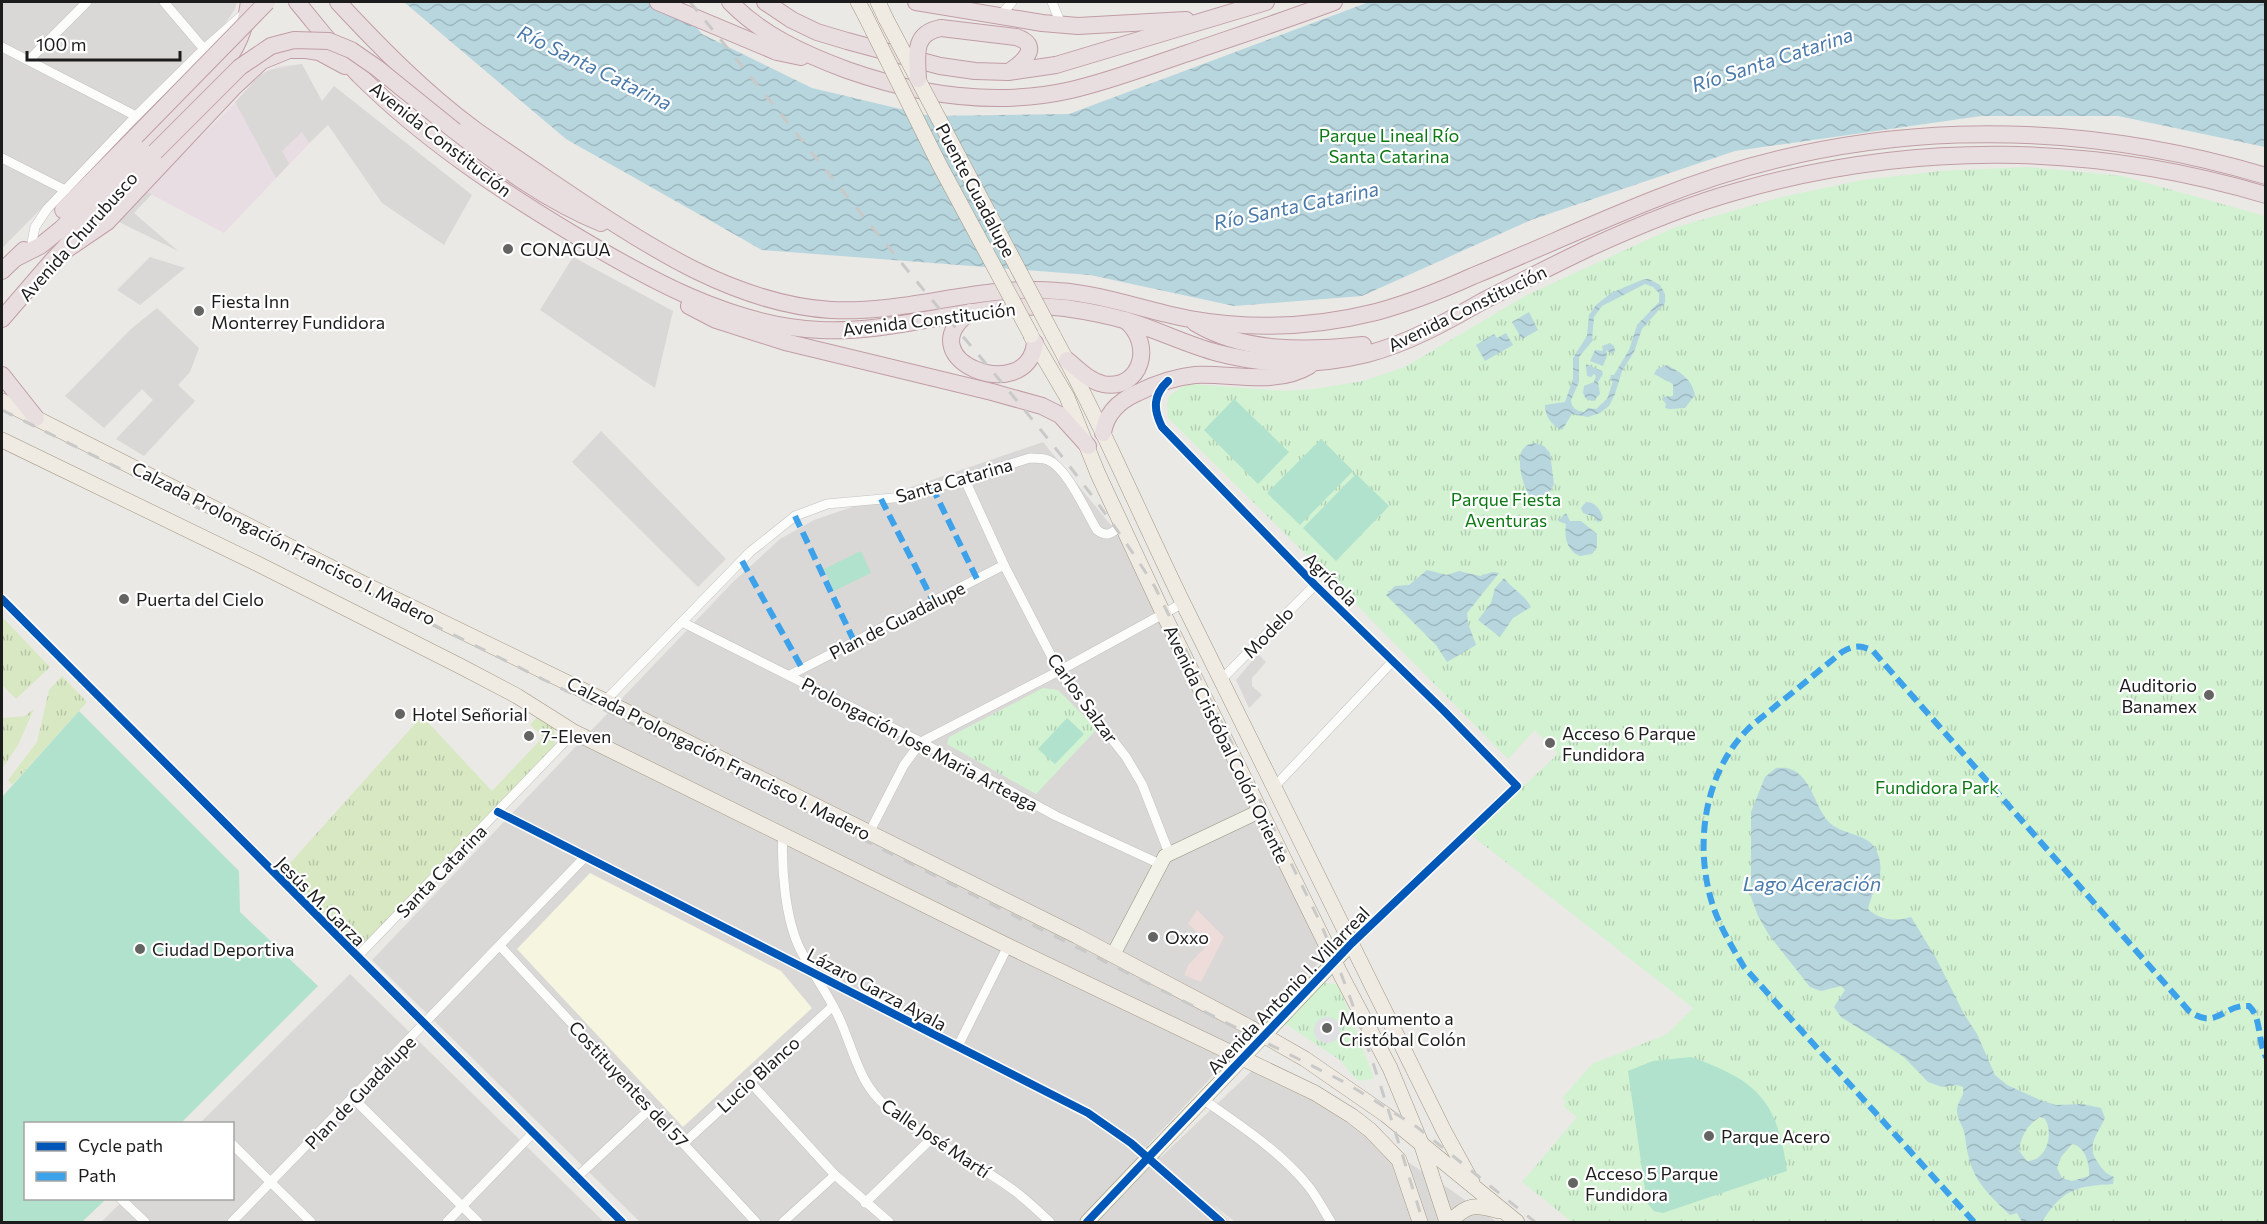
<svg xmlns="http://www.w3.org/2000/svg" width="2267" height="1224" viewBox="0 0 2267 1224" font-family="Commissioner,sans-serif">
<defs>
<pattern id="grass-tufts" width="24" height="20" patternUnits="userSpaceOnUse" patternTransform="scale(1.5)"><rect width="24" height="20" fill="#d7e8c3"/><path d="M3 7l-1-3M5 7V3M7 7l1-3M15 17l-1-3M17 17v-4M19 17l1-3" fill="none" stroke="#b8c6a7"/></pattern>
<pattern id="park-tufts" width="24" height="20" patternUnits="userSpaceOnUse" patternTransform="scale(1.5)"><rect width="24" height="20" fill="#d2f2d2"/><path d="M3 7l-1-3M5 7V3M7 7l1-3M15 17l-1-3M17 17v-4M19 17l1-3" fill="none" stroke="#b4cfb4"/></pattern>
<pattern id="water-waves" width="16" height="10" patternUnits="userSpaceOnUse" patternTransform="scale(1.5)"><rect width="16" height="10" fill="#b8d6de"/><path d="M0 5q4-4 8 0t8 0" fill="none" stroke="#9eb7be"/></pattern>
</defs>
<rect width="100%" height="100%" fill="#ebe9e5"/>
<!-- residential -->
<g fill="#dad8d6">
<path d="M2,2H237L235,9L224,25L2,248Z"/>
<path d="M1043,442L1145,567L1326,955L1148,1145L1161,1157L1258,1065L1448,1188L1497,1222H1235L1211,1203L1231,1222H640L372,960L732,583L780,539L814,520Z"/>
<path d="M350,974L604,1222H101L125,1199L232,1198V1124L200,1123Z"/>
</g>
<!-- commercial -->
<path fill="#eddcda" d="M1197,910L1224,937L1201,982L1184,975L1188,965L1209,943L1188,924Z"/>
<!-- industrial -->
<path fill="#e9dde4" d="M302,64L328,124L224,233L145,191L245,93L260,75L279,66Z"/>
<!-- education -->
<path fill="#f6f5df" d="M590,873L781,971L812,1008L683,1127L517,949Z"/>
<!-- religious -->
<g fill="#d9d8d6">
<path d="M302,64L322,101L334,86L472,195L444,245L382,203L328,125L309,143L302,132L282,151L289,164L276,178L235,102L260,75L269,70Z"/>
<path d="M145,191L152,194L134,213L178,251L117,221Z"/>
<path d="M150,257L185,268L140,305L117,290Z"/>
<path d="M573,257L673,311L655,388L540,310Z"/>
<path d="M157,308L199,348L190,372L178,385L195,401L144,456L116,439L153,400L142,389L104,428L65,396L131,329Z"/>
<path d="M601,431L726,559L698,587L572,462Z"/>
<path d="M1258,654L1266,662L1252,678V686L1262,695L1249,708L1236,680Z"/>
<path d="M1126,655L1136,674L1144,671L1158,696L1172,689L1187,714L1195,710L1199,720L1138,753L1103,706L1086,689L1073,682Z"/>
<path d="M1188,924L1209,943L1188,965L1184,975L1146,957L1149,951L1160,946L1169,928Z"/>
<path d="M1175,1053L1204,1069L1209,1058L1213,1060L1214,1067L1185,1101L1156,1085Z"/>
<path d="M1249,1076L1306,1104L1290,1135L1221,1101Z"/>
</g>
<!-- grass -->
<g fill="url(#grass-tufts)">
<path d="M2,617L50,667L16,699L2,685Z"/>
<path d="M62,676L87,702L12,785L8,780L37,742L49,690Z"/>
<path d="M34,709L18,745L2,769V718L25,716Z"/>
<path d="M422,716L492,791L543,737L530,725L537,717L554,727L555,746L366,942L354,944L282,872Z"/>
</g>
<!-- park -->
<g fill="url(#park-tufts)">
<path d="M2026,167L2122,176L2265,216V1222H1572L1522,1182L1577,1117L1563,1106L1566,1101L1562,1098L1592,1064L1667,1034L1693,1008L1471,835L1558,754L1535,730L1508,759L1342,590L1174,424L1168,418L1167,404L1169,396L1182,387L1190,384L1286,391L1314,389L1363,381L1405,367L1525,296L1673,228L1782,197L1862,180L1941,171Z"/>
<path d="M1043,688L1058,690L1097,729L1036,794L947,744L949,737Z"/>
<path d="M1323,983L1338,984L1374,1078L1360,1081L1354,1077L1340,1060L1284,1023Z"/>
</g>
<!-- pitch -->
<g fill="#b0e2cd">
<path d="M1234,399L1289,452L1258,484L1204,430Z"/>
<path d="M1321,439L1353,471L1300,525L1267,493Z"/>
<path d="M1356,474L1389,506L1336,561L1303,528Z"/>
<path d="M861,551L871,573L834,591L824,569Z"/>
<path d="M79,711L239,871L240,912L318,986L181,1123L26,1124V1198L106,1199L82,1222H2V797Z"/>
<path d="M1067,718L1084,734L1055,764L1038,749Z"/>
<path d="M1691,1057C1758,1081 1777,1100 1787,1171L1663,1213L1654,1211L1647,1203L1628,1071L1653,1061Z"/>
</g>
<!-- plaza -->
<circle fill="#dfdfe4" cx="1327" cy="1030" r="13"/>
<!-- water -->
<g fill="url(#water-waves)" fill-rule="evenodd">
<path d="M404,2H676L702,34L812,88L930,116L1069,114L1369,2H2265V147L2118,116H1981L1735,151L1531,220L1362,296L1234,306L1090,275L762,250L566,139Z"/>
<path d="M1644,279H1649L1660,285L1665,294V303L1642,329L1634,352L1622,371L1615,394L1609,406L1600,413L1588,417L1572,414L1562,430C1551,425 1545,416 1545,405L1565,402L1573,379V358L1587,336L1589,315L1596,305L1611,293ZM1645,284L1653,287L1659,293V302L1637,325L1629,350L1614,375H1611L1610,380L1613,381L1607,399L1596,409L1588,408L1584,412C1577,411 1571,408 1571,400L1579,382V357L1594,339H1592L1594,317L1602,306Z"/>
<path d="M1529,312L1538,330L1522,339L1512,322Z"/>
<path d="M1506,333L1513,345L1485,361L1476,345L1494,334L1497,338Z"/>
<path d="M1610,343L1614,346L1615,351L1612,354L1606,350L1607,356L1603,366L1590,361L1595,350L1603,351L1602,346Z"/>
<path d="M1586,364L1602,371L1603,374L1598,382L1600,394L1593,401L1586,399L1583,393L1584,386L1594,382L1596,376L1594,374L1591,377L1587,376Z"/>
<path d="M1667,365C1680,372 1692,379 1695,395L1685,408L1670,409L1665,408L1666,404L1662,399L1664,397L1673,396V384L1654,374L1657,369Z"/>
<path d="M1534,443L1544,446L1550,453L1554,484L1549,494L1539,498L1530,496C1523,487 1514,455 1525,447C1527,444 1531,444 1534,443Z"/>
<path d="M1586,502C1595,502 1600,509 1603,518L1601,521L1597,522L1595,517L1583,513L1581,508Z"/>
<path d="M1566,513L1570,521H1581L1597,534V547L1592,554L1580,556C1567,551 1564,537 1566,524L1558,521Z"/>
<path d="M1427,570L1447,575L1459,571L1480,576L1493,572L1499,573L1467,613L1468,623L1476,645L1447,662L1436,645L1386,595L1395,586L1409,585Z"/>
<path d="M1504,578C1512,589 1524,594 1531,607L1513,618L1500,637L1478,620L1491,603L1495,588Z"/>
<path d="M1776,768C1780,768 1786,767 1790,769C1812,776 1815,810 1831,824C1844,835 1871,834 1877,852C1887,877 1873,886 1868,909C1879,920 1896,922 1911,917L1936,958L1964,1014L1977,1034L1995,1075L2007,1085L2040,1100L2056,1105L2082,1104L2101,1108L2105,1118C2097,1135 2085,1147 2099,1164C2103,1170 2106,1174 2114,1177L2113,1184C2077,1186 2062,1189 2042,1222H2022L2017,1213L2010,1215C1980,1186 1970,1177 1965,1136C1964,1127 1956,1118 1957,1109C1958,1100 1965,1097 1963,1087L1957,1085L1942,1087L1928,1082L1904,1057L1841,1017L1834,1007L1845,990L1841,986L1821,991L1810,987L1769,935L1758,916L1751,897V812L1765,777ZM2040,1117L2045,1119C2054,1133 2047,1161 2027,1161L2019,1151C2021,1136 2027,1125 2040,1117ZM2072,1144C2085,1146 2090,1164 2089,1176L2072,1181L2062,1178L2057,1168L2061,1157Z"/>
</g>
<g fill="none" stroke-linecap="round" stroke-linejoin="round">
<defs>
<g id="street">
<path d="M164,2L204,49"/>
<path d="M1052,2L1061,24"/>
<path d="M999,17L1012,2"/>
<path d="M2,47L136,116"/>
<path d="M29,60L87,2"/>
<path d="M2,158L65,190"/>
<path d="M32,242L35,227L47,209L136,116L204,49L246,12"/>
<path d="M1166,382C1153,397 1154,410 1162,427L1315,585L1444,711L1517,786L1352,943"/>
<path d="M964,478L1004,565L1059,671L1126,757L1142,784L1169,853"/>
<path d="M2,599L622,1222"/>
<path d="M682,622L921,742L1056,816L1160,864"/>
<path d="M790,675L1004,565"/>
<path d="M1222,679L1315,585"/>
<path d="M605,701L750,552L795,516L827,504L904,497L1030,458C1036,458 1043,458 1048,460C1067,468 1086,512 1097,530C1107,538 1112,533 1121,526"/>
<path d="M1275,786L1393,661"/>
<path d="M498,812L1088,1113L1131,1143L1221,1222"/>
<path d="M783,833C781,867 785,918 800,949C812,973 829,995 840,1020C854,1051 859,1084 887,1107C927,1140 975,1161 1016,1192C1028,1201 1039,1212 1050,1222"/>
<path d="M869,833L904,765L921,742L1059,671L1183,603"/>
<path d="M501,947L756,1222"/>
<path d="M357,957L574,732"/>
<path d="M957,1048L1008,946"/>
<path d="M750,1082L835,1175L889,1222"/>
<path d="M354,1099L478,1222"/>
<path d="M1204,1100C1241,1126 1280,1151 1309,1187C1317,1197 1324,1211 1331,1222"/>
<path d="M684,1143L833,1006"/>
<path d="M232,1144L311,1222"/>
<path d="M576,1178L651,1108"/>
<path d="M120,1198L145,1222"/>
<path d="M865,1203L931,1139"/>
<path d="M232,1222L586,856"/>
<path d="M447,1222L532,1134"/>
<path d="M783,1222L835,1175"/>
</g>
<g id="secondary">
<path d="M1113,955L1165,856L1260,811"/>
<path d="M1087,1222L1352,943"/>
</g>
<g id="primary">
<path d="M858,2L865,15"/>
<path d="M878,2L886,19"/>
<path d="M1053,335C1100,421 1139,512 1182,601C1268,778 1357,954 1444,1131L1472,1182"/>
<path d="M1031,336L1067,397L1098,474L1164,615L1342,977L1390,1068L1421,1143L1447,1222"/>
<path d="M2,401L368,586L605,701L1077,936L1249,1027L1305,1059L1386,1115L1517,1222"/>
<path d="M2,440L258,564L460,666L517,696L574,732L1008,946L1315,1093L1352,1116L1370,1130L1399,1160L1420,1222"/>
<path d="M1450,1222C1467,1204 1475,1204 1499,1211"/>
</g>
<g id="highway">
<path d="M297,2C317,26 337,52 359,75C422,138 498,189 573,234C648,279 732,326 820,330C902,334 982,299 1065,308C1086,311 1107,315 1128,321C1158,330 1187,345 1218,353C1267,366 1318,366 1367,354C1409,343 1446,322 1483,301C1518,283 1553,265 1589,248C1637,226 1687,205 1738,191C1913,141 2092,143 2266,195"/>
<path d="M338,2C380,47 424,92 474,129C508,153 543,176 577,199C653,250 738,304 831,310C909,314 980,284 1058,291C1104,294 1146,311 1190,319C1252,330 1316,327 1376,312C1409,303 1442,290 1473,276C1534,251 1594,223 1655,199C1853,119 2062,115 2266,176"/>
<path d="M658,2L777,52L801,57"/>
<path d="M730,2C762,35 804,54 847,70C918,95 996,107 1071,90C1110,81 1149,66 1188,53C1237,36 1286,20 1334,2"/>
<path d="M765,2L792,20L817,32L847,41L940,66L975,71L1008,72L1056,65L1266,2"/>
<path d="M916,2L1042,23L1078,26L1186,20"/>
<path d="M941,28L1016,37C1042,45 1024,62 1010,71"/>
<path d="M455,131C501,167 547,201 601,223"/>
<path d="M63,210L136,136"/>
<path d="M57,256L107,222L233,88L262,61L289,50H306L319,52L345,66"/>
<path d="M16,258L40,246L61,229L219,70C238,49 245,29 249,2"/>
<path d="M2,271L24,250"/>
<path d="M689,306L716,320L785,342L992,392L1042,406L1060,415L1088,446"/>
<path d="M970,312C905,360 1028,407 1035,343"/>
<path d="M2,319L52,261L155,152"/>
<path d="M1195,323C1245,353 1307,351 1363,345"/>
<path d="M1067,360C1078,369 1089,381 1103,384C1141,391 1155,344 1125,320"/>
<path d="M2,375L36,418"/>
<path d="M1103,433C1106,413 1119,401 1137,393C1155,384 1175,377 1195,375C1232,373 1276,386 1309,366"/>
</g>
</defs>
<!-- street casing -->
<use href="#street" stroke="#c3c2c1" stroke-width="10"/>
<!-- secondary casing -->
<use href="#secondary" stroke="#92947d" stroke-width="15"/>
<!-- primary casing -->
<use href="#primary" stroke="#a19681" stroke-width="16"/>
<!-- highway casing -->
<use href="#highway" stroke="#c09da6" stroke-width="18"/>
<!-- street -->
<use href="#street" stroke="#fcfcfb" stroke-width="9"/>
<!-- secondary -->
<use href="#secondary" stroke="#f2f2e9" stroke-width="14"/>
<!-- primary -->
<use href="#primary" stroke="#efebe3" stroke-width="15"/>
<!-- highway -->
<use href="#highway" stroke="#e9dedf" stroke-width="16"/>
<!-- rail -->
<g stroke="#c9c9c8" stroke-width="3" stroke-dasharray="12 12" stroke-linecap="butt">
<path d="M690,2C769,99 847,197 927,294C1007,389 1089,482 1155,587L1320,922C1362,1020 1392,1121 1423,1222"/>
<path d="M2,410L697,756L1346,1083L1417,1127L1535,1222"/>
</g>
<defs>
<g id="primary-bridge">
<path d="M865,15L939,164L1031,335"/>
<path d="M886,19L1053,335"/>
</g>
<g id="highway-bridge">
<path d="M918,79C917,56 912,33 941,28"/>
<path d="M136,136L267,2"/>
<path d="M155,152L240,67L271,46L294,40L329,41L351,50L377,68L455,131"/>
</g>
</defs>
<!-- primary-bridge casing -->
<use href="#primary-bridge" stroke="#a19681" stroke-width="16" stroke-linecap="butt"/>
<!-- highway-bridge casing -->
<use href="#highway-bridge" stroke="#c09da6" stroke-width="18" stroke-linecap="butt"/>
<!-- primary-bridge -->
<use href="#primary-bridge" stroke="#efebe3" stroke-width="15"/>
<!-- highway-bridge -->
<use href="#highway-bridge" stroke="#e9dedf" stroke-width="16"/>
<!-- quiet -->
<g stroke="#3da2ea" stroke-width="6" stroke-dasharray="12 6" stroke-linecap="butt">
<path d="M932,487L977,579"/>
<path d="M881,499L933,601"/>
<path d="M795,516L854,641"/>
<path d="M742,561L802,668"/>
<path d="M1974,1222L1744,967C1732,947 1720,927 1713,906C1694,848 1703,775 1747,730C1756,721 1768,713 1778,704C1800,687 1821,669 1842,652C1854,645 1861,645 1873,651L2189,1011C2217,1031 2223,1004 2249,1006C2262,1018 2257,1040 2266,1057"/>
</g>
<defs>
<g id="cycleway">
<path d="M2,599L622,1222"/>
<path d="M498,812L1088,1113L1131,1143L1221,1222"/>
<path d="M1087,1222L1352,943L1517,786L1444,711L1315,585L1162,427C1153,409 1153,395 1168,381"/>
</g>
</defs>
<!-- cycleway casing -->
<use href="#cycleway" stroke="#fff" stroke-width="11"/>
<!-- cycleway -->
<use href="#cycleway" stroke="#0057b8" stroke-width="8"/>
</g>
<!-- markers -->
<g fill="#646462" stroke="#fff" stroke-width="2">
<circle cx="508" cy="249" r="6"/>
<circle cx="199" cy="311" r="6"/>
<circle cx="124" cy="599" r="6"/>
<circle cx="2209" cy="695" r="6"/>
<circle cx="400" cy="714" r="6"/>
<circle cx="529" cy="736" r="6"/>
<circle cx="1550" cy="743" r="6"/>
<circle cx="1153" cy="937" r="6"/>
<circle cx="140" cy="949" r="6"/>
<circle cx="1327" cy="1028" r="6"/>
<circle cx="1709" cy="1136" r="6"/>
<circle cx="1573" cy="1183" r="6"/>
</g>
<g text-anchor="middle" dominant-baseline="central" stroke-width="4.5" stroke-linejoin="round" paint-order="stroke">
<!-- park labels -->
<g font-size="18" fill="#0c7915" stroke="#fff">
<text x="1389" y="135">Parque Lineal Río<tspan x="1389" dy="21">Santa Catarina</tspan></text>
<text x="1506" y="499">Parque Fiesta<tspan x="1506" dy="21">Aventuras</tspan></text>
<text x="1937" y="787">Fundidora Park</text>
</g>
<!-- street labels -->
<g font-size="18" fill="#1c1c1c" stroke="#fff">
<text transform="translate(441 139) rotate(38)">Avenida Constitución</text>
<text transform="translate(976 190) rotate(62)">Puente Guadalupe</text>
<text transform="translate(78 236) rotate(-48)">Avenida Churubusco</text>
<text transform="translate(1467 308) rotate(-26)">Avenida Constitución</text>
<text transform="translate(929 319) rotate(-7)">Avenida Constitución</text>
<text transform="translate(954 480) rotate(-16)">Santa Catarina</text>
<text transform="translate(284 543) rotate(27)">Calzada Prolongación Francisco I. Madero</text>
<text transform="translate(1331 579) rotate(45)">Agrícola</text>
<text transform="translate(897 620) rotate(-27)">Plan de Guadalupe</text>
<text transform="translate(1268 632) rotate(-46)">Modelo</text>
<text transform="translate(1083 698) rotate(54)">Carlos Salzar</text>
<text transform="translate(920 744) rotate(28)">Prolongación Jose Maria Arteaga</text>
<text transform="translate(1227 744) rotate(64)">Avenida Cristóbal Colón Oriente</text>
<text transform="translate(719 758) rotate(27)">Calzada Prolongación Francisco I. Madero</text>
<text transform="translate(441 871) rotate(-46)">Santa Catarina</text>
<text transform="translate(321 901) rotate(45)">Jesús M. Garza</text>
<text transform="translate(877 989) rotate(28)">Lázaro Garza Ayala</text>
<text transform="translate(1288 990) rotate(-46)">Avenida Antonio I. Villarreal</text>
<text transform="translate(758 1074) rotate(-42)">Lucio Blanco</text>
<text transform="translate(629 1084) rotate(47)">Costituyentes del 57</text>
<text transform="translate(360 1092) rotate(-46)">Plan de Guadalupe</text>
<text transform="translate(936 1138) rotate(34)">Calle José Martí</text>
</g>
<!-- poi labels -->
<g font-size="18" fill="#1c1c1c" stroke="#fff" text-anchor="start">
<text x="520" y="249">CONAGUA</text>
<text x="211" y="301">Fiesta Inn<tspan x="211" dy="21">Monterrey Fundidora</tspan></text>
<text x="136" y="599">Puerta del Cielo</text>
<text x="2197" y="685" text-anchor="end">Auditorio<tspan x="2197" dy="21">Banamex</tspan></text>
<text x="412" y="714">Hotel Señorial</text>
<text x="1562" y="733">Acceso 6 Parque<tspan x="1562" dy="21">Fundidora</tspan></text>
<text x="541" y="736">7-Eleven</text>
<text x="1165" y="937">Oxxo</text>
<text x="152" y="949">Ciudad Deportiva</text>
<text x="1339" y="1018">Monumento a<tspan x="1339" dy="21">Cristóbal Colón</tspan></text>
<text x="1721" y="1136">Parque Acero</text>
<text x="1585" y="1173">Acceso 5 Parque<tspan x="1585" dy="21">Fundidora</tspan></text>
</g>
<!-- water labels -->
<g font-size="20" font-style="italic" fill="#4a7aab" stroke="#fff">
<text transform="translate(1772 59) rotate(-18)">Río Santa Catarina</text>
<text transform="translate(595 67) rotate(26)">Río Santa Catarina</text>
<text transform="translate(1296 205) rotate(-12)">Río Santa Catarina</text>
<text x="1812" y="883">Lago Aceración</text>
</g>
</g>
<!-- border -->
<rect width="2267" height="1224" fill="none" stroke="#1c1c1c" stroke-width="6"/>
<!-- legend -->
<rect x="24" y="1122" width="210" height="78" fill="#ffffff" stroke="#a4a4a4" stroke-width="1.5"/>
<rect x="36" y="1142" width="30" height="9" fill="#0057b8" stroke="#a4a4a4" stroke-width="1.5"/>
<text x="78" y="1152" font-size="18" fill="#1c1c1c">Cycle path</text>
<rect x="36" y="1172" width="30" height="9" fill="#3da2ea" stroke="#a4a4a4" stroke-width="1.5"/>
<text x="78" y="1182" font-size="18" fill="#1c1c1c">Path</text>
<!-- scale -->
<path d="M27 51v9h153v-9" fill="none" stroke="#1c1c1c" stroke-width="3"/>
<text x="36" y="51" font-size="18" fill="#1c1c1c" stroke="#ffffff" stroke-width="4.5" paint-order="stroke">100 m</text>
</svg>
